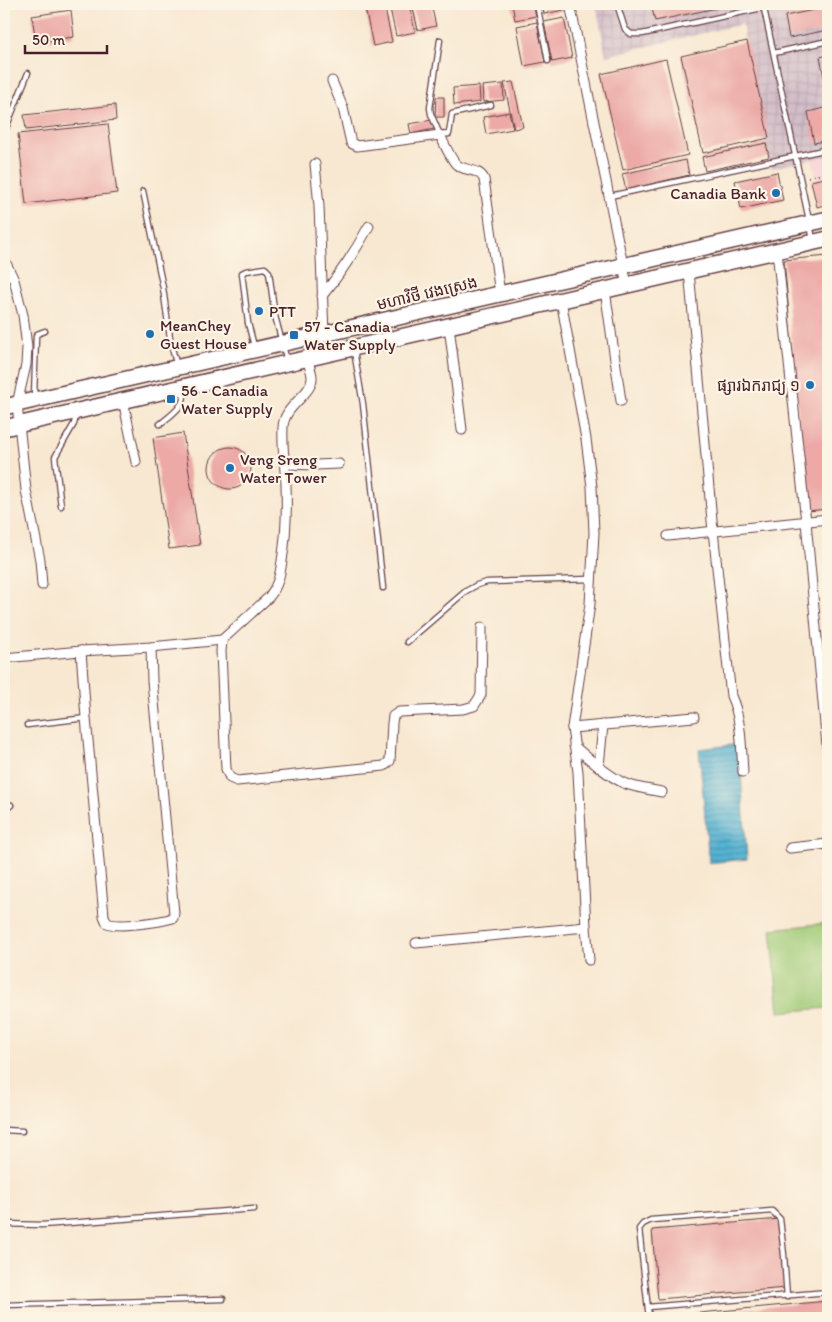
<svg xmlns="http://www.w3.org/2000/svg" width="832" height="1322" viewBox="0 0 832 1322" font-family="Itim,'Noto Sans Khmer',sans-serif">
<defs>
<pattern id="industrial-grid" width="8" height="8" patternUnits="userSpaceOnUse" patternTransform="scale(1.25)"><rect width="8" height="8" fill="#d2bdc8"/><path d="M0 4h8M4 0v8" fill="none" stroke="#b6a2ac"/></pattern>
<pattern id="water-rules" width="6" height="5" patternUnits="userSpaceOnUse" patternTransform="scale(1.25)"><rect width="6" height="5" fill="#54b2d2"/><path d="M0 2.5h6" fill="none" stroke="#4890ab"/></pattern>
</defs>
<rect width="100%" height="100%" fill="#fcf5e5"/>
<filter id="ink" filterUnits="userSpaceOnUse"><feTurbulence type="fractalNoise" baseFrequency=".02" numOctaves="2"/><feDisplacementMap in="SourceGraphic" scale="10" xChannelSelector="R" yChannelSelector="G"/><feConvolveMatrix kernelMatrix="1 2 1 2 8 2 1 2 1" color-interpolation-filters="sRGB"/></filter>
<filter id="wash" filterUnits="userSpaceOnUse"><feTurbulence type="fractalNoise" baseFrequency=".0096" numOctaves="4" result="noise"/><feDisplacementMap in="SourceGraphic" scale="20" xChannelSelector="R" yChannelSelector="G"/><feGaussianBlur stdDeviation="1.12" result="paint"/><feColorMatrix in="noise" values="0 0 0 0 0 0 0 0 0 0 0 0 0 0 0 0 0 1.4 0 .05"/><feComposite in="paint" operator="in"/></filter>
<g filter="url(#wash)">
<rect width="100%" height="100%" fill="#f8e8d1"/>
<!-- built -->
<path fill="#f7cfd4" d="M828,156V208L823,209L812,160Z"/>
<!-- industrial -->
<path fill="url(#industrial-grid)" d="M596,4H828V156L771,168L742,24L606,56Z"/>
<!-- pitch -->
<path fill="#a1cb78" stroke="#767552" d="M828,923V1008L779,1012L771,929Z"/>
<!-- water -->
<path fill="url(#water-rules)" stroke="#4f687e" d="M739,744L747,859L709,863L699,749Z"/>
<g id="blocks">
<!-- building -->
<g fill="#eca9a6">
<path d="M384,4L392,42L373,46L365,8Z"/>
<path d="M389,4H409L415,32L396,36Z"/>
<path d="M412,4H431L436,26L418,30Z"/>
<path d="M512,4H533L536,16L515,20Z"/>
<path d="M542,4H563L564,10L544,14Z"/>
<path d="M651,4H731V5L655,21Z"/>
<path d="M828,7V30L789,38L785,16Z"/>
<path d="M71,10L74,37L36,42L32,16Z"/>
<path d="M564,18L572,58L552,62L544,22Z"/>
<path d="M537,22L545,62L524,66L517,26Z"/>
<path d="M747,41L769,138L703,153L681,56Z"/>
<path d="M828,55V91H827L820,57Z"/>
<path d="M666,59L688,155L623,170L601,74Z"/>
<path d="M513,82L523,127L514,129L504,83Z"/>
<path d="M503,84L504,100L483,102L482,86Z"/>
<path d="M479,86L480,102L454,105L453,88Z"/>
<path d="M436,97H444V117H435Z"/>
<path d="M115,105L116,120L26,130L24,115Z"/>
<path d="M828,107V140L814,143L808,112Z"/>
<path d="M509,112L513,129L486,134L483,117Z"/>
<path d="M432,120L434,129L411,134L409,124Z"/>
<path d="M108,124L117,193L26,204L18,134Z"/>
<path d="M766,143L769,157L705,171L702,157Z"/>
<path d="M686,160L689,175L626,190L622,174Z"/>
<path d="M777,172L783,200L741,209L735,181Z"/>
<path d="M828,177V204L817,207L811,181Z"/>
<path d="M828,256V509L807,511L784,260Z"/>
<path d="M183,433L200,545L169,549L153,438Z"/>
<circle cx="230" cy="468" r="21"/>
<path d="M780,1219L786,1288L658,1299L652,1230Z"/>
<path d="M828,1301V1318H656V1317Z"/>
</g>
</g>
</g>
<g filter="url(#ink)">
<use href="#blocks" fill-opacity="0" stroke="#643d44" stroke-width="1"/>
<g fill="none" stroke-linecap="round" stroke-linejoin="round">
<defs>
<g id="service">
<path d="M537,4L548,61"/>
<path d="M617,4L625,29L631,34H642L780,4"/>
<path d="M763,4L813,239"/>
<path d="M440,40L430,108L431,114L440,135L449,134L452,114L491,105"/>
<path d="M774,53L828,41"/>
<path d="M4,133L28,73"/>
<path d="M143,191L163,288L171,345L177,366"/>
<path d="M610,196L828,149"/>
<path d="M254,346L248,323L242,273L246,271L265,268L269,272L275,316L287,361"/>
<path d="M354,351L363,404L383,588"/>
<path d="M34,397L36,336L37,334L45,331"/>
<path d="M160,424C170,416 187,405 184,390"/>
<path d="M61,506L55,457L74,424L76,416"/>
<path d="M407,642L466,591L477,585L487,582L591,579"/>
<path d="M27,725L86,718"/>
<path d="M4,811L11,805"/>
<path d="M4,1130L22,1131"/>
<path d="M4,1224L42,1225L254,1209"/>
<path d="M4,1305L223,1299"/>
<path d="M648,1307L828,1292"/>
<path d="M649,1318L639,1229L643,1224L651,1220L772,1211L780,1219L784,1255L787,1297"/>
</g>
<g id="minor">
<path d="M570,4L627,285"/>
<path d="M332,81L343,108L351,143L357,146L440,135C444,143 450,158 456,164C464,172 478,167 484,179L500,294"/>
<path d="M315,164L319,206L324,334"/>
<path d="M777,251L806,522L828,756"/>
<path d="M4,259L14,280L23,315L27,347L26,365L17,404L26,490L40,560L42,585"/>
<path d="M689,271L713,531L731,696C742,720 741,746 743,772"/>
<path d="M605,290L621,401"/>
<path d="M322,296C340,274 355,252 369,226"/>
<path d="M561,300L586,439L592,487L594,533L590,604L572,728L578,772L586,927L589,960"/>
<path d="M449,326L462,430"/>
<path d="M307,358C308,364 312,371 312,377C313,395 283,405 283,428C282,447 285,466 286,485C287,511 286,537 282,561C280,575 278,586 269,597L222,640L221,651L226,769L230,778L237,781L384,766L390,761L392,723L393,716L399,712L463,709L474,706L481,695L482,627"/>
<path d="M123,400L136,462"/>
<path d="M285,464L316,465L339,464"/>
<path d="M668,536L828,519"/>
<path d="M81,651L151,647L222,640"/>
<path d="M4,658L81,651L86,718L104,916L107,923C119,928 159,922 173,918L174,913L152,681L151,647"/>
<path d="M572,728L694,717"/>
<path d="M574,746C588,758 609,777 626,784C638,788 650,790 662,792"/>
<path d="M599,766L603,725"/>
<path d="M790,848L828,844"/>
<path d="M416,943L586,927"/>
</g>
<g id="primary">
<path d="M4,407L828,219"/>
<path d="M4,428L828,239"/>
</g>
</defs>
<!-- service casing -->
<use href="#service" stroke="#643d44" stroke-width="7"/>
<!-- minor casing -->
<use href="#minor" stroke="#643d44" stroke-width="11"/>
<!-- primary casing -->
<use href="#primary" stroke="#643d44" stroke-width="18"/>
<!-- path -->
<path stroke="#643d44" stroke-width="2" stroke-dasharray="1 4" stroke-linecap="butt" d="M808,177L828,173"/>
<!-- service -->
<use href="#service" stroke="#fff" stroke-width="4.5"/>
<!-- minor -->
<use href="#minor" stroke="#fff" stroke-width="9"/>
<!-- primary -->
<use href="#primary" stroke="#fff" stroke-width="15"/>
</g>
</g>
<!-- markers -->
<g fill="#1f6fb2" stroke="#fcf5e5" stroke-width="2">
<circle cx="776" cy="193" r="5"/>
<circle cx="259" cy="311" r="5"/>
<circle cx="150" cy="334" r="5"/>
<rect x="289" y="330" width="10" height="10" rx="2.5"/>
<circle cx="810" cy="385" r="5"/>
<rect x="166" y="394" width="10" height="10" rx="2.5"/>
<circle cx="230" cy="468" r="5"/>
</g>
<g text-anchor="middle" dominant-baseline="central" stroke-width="4.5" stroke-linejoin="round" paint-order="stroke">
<!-- poi labels -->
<g font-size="16" fill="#4a1f2b" stroke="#fcf5e5" text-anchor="start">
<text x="766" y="193" text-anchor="end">Canadia Bank</text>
<text x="269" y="311">PTT</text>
<text x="160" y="325">MeanChey<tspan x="160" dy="18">Guest House</tspan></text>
<text x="304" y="326">57 - Canadia<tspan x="304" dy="18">Water Supply</tspan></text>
<text x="800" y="385" text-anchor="end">ផ្សារឯករាជ្យ ១</text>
<text x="181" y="390">56 - Canadia<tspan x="181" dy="18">Water Supply</tspan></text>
<text x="240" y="459">Veng Sreng<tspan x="240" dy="18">Water Tower</tspan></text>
</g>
<!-- street labels -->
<g font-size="16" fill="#4a1f2b" stroke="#fcf5e5">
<text transform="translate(427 293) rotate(-13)">មហាវិថី វេងស្រេង</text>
</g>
</g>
<!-- margin -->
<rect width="832" height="1322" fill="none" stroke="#fcf5e5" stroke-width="20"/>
<!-- scale -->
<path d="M25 45v8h82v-8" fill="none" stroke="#4a1f2b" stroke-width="2.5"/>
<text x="32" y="45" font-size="15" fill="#4a1f2b" stroke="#fcf5e5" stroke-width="4" paint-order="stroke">50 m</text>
</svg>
